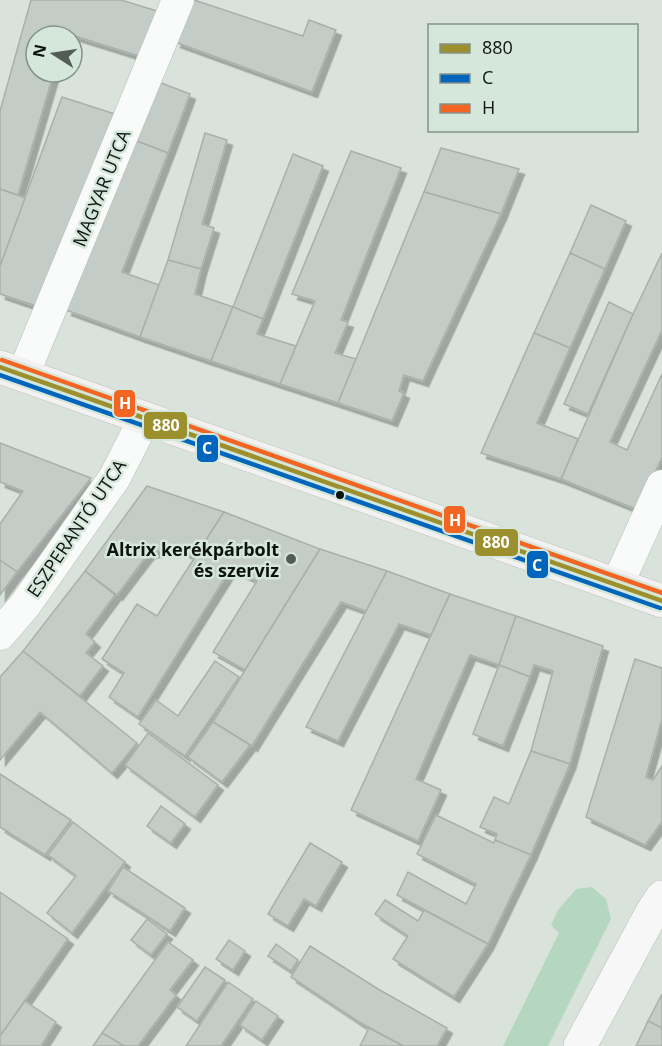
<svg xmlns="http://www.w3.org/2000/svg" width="662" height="1046" viewBox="0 0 662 1046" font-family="'Open Sans',sans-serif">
<defs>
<filter id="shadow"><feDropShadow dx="5.5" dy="5.5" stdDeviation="0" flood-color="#0004"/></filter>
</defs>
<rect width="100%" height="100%" fill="#d9e3dc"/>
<!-- green -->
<path fill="#b5d7c2" d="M592,887L606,899L611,919L548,1046H503L559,933L551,925L558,910L576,889Z"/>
<!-- building -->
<g fill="#c4ccc7" stroke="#a9b0ab" stroke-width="1.5" filter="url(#shadow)">
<path d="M31,0H121L157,11L139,56L65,33L64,36H36V72H54L18,195L0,189V111Z"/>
<path d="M194,0L303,36L309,20L336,30L312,92L175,42Z"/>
<path d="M156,81L190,94L168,153L134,140Z"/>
<path d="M62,97L115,114L39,307L0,294V266Z"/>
<path d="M205,133L227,140L202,224L214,228L201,269L168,260Z"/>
<path d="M134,140L168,153L122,272L159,285L140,337L66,310Z"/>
<path d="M441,148L519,169L501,214L424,192Z"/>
<path d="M351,151L401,168L341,320L348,322L335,353L356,359L338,403L280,384L315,301L292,294Z"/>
<path d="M293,154L323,166L263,319L233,307Z"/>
<path d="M0,189L25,198L0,266Z"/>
<path d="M424,192L501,214L423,381L404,375L399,391L404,393L392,421L338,403Z"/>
<path d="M591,205L626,221L605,269L570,253Z"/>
<path d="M570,253L605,269L570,348L534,333Z"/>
<path d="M662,253V330L610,442L627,450L662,374V457L638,510L561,479L633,314Z"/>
<path d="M168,260L201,269L195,294L233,307L211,361L140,337Z"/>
<path d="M609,302L633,314L588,414L564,404Z"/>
<path d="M233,307L263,319L257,334L296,346L280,384L211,361Z"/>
<path d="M534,333L570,348L537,423L578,439L561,479L481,453Z"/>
<path d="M0,443L91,478L17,572L0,560V524L23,491L0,482Z"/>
<path d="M147,486L224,512L195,557L175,548L149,553L117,595L85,571Z"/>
<path d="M224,512L320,549L245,670L213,652L257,581L231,568L138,717L109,697L124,673L102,659L137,604L157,616Z"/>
<path d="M320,549L387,571L366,611L341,602L252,746L213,722Z"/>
<path d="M0,560L17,572L0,595Z"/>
<path d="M85,571L115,595L86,634L95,642L86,653L103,666L80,696L23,651Z"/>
<path d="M387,571L450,594L431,635L399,624L338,741L306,727Z"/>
<path d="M450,594L516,616L499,665L470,655L416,779L441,790L418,841L351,810Z"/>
<path d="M516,616L603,646L570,764L531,751L553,671L534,665L530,677L499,665Z"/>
<path d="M23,651L137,743L112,773L40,712L0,760V677Z"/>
<path d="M635,659L662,668V719L646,777L653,780L662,766V822L645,845L586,817Z"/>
<path d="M215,661L239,677L185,756L139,724L156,700L178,716Z"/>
<path d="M499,665L530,677L503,746L473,734Z"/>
<path d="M213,722L250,745L222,782L188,757Z"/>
<path d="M148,733L218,785L195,817L125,765Z"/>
<path d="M531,751L570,764L531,855L495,840L497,834L480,827L494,797L509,804Z"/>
<path d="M0,774L71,820L45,855L0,827Z"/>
<path d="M161,806L185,824L171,843L147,826Z"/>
<path d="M436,815L494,843L495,840L531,855L488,944L397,895L408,872L466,904L476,884L417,854Z"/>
<path d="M73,822L125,862L72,933L47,913L76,876L48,855Z"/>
<path d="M310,843L342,862L316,906L304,899L288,926L268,914Z"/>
<path d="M123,867L185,908L170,931L108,891Z"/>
<path d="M0,892L68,939L0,1036Z"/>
<path d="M385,900L418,921L424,910L488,944L454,997L393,959L408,936L375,914Z"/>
<path d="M147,919L167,934L151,955L131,940Z"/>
<path d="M229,940L245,951L233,970L216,959Z"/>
<path d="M168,942L193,960L170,990L176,995L138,1046H124L102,1033Z"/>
<path d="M276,944L298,960L291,971L268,956Z"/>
<path d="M310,946L378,989L447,1028L437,1046H403L359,1022L291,977Z"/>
<path d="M205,967L225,980L197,1021L177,1007Z"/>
<path d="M228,982L253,999L221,1046H186Z"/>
<path d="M662,994V1028L648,1021Z"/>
<path d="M25,1001L56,1022L41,1046H0V1036Z"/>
<path d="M256,1001L278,1016L262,1040L240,1025Z"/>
<path d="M648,1021L662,1028V1046H636Z"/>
<path d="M369,1028L403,1046H360Z"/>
<path d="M102,1033L124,1046H93Z"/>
</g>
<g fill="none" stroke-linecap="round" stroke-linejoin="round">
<defs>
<g id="minor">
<path d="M23,375L178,0"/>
<path d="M617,585L662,486"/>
<path d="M0,634L25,605L115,477L145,418"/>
</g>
<path id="secondary" d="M580,1046L651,914L662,897"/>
<path id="primary" d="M0,367L662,601"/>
</defs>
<!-- minor casing -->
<use href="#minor" stroke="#b6beb9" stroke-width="33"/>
<!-- secondary casing -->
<use href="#secondary" stroke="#b6beb9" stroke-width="34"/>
<!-- primary casing -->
<use href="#primary" stroke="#bcc1be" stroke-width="34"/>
<!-- minor -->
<use href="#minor" stroke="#f9fbfa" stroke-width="32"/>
<!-- secondary -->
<use href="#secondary" stroke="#f6f7f6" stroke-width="33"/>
<!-- primary -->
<use href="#primary" stroke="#f3f1f1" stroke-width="33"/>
<defs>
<path id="bus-1" d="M0,367L662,601"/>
<path id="bus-2" d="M0,375L660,608"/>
<path id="bus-3" d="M2,360L662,593"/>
</defs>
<!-- bus-1 casing -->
<use href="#bus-1" stroke="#d5e7db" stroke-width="9"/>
<!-- bus-2 casing -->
<use href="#bus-2" stroke="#d5e7db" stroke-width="9"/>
<!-- bus-3 casing -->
<use href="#bus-3" stroke="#d5e7db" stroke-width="9"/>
<!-- bus-1 -->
<use href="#bus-1" stroke="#9c8f2e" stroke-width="4.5"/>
<!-- bus-2 -->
<use href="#bus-2" stroke="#0065bd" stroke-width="4.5"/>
<!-- bus-3 -->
<use href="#bus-3" stroke="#f26522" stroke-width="4.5"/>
</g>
<!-- markers -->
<circle fill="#0d130f" stroke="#d5e7db" stroke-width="2" cx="340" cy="495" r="5"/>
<circle fill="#545c57" stroke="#d5e7db" stroke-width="2" cx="291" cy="559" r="6"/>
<g text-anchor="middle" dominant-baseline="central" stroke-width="5" stroke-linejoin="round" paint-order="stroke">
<!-- street labels -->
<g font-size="18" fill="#0d130f" stroke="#d5e7db">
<text transform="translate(101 188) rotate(-68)">MAGYAR UTCA</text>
<text transform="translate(76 528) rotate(-56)">ESZPERANTÓ UTCA</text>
</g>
<!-- poi labels -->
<g font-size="18" font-weight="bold" fill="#0d130f" stroke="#d5e7db" text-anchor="end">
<text x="279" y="549">Altrix kerékpárbolt<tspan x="279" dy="21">és szerviz</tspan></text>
</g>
</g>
<g stroke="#d5e7db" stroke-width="2">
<rect x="113" y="389" width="23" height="29" rx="6" fill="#f26522"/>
<rect x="143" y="411" width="45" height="29" rx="6" fill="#9c8f2e"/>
<rect x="196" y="434" width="23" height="29" rx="6" fill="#0065bd"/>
<rect x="443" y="505" width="23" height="29" rx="6" fill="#f26522"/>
<rect x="474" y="528" width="45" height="29" rx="6" fill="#9c8f2e"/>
<rect x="526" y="550" width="23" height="29" rx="6" fill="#0065bd"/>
</g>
<g font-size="16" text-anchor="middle" font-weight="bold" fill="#fff">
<text x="125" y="409">H</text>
<text x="166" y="431">880</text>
<text x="207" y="454">C</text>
<text x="455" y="526">H</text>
<text x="496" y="548">880</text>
<text x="537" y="571">C</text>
</g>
<!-- legend -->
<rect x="428" y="24" width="210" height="108" fill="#d5e7db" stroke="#859289" stroke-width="1.5"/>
<rect x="440" y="44" width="30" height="9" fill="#9c8f2e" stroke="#859289" stroke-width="1.5"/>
<text x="482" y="54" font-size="18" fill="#0d130f">880</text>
<rect x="440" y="74" width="30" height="9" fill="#0065bd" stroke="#859289" stroke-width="1.5"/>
<text x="482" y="84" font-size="18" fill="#0d130f">C</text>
<rect x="440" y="104" width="30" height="9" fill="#f26522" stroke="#859289" stroke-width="1.5"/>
<text x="482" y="114" font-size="18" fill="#0d130f">H</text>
<!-- north arrow -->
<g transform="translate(54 54) rotate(282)"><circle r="28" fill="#d5e7db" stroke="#859289" stroke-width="1.5"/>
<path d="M0-4.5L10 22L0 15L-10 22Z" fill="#545c57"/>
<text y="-9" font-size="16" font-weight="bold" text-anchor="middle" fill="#0d130f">N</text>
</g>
</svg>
